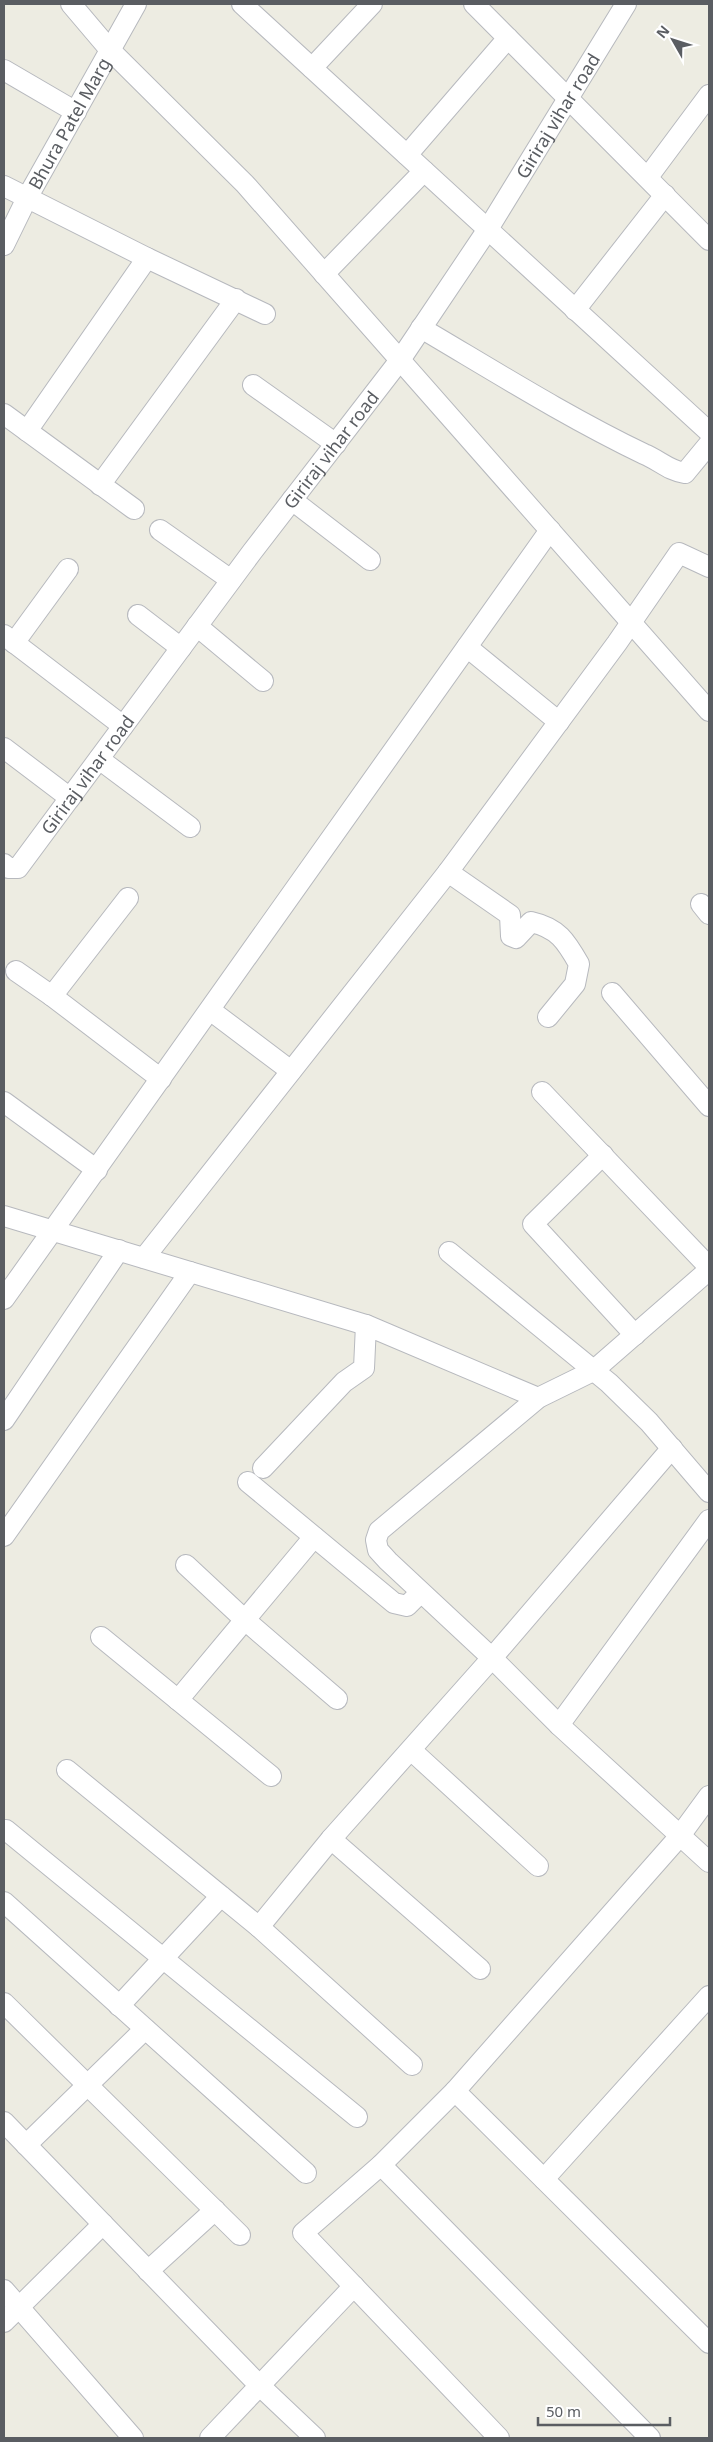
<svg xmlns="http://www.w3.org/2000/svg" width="713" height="2442" viewBox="0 0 713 2442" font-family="'Noto Sans',sans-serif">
<rect width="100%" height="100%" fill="#edece2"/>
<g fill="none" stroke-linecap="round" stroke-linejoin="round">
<defs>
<g id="minor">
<path d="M71,4L110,50L245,184L709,711"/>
<path d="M242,4L709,432"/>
<path d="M474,4L709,240"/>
<path d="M312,68L372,4"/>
<path d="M4,70L76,112"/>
<path d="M407,155L508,38"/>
<path d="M648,177L709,95"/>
<path d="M4,186L147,258L265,314"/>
<path id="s1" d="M4,245L27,198L136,4"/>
<path d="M324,274L424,171"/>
<path d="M575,310L665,195"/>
<path d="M421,328C494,371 567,417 644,454C659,460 669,471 685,473L709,444"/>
<path d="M253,385L336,444"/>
<path d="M4,414L134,509"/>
<path d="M27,431L147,258"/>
<path d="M100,485L236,299"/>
<path d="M292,500L370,560"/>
<path d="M160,530L231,580"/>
<path d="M138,615L181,648"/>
<path d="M197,626L263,681"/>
<path d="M4,635L123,726"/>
<path d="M14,643L68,569"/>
<path d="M467,647L559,722"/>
<path d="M4,748L70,798"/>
<path d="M99,759L190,827"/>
<path id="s2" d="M4,864L8,868H18L252,552L400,360L488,229L626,4"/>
<path d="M448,872L510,915L511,936L516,938L531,922C558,928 566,941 579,964L575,984L548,1017"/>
<path d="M128,898L52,996L161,1079"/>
<path d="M701,904L709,914"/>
<path d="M16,971L52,996"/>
<path d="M612,993L709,1106"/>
<path d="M210,1010L291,1071"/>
<path d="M542,1092L709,1267"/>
<path d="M4,1102L97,1170"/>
<path d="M603,1155L533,1224L635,1335"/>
<path d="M4,1216L366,1325"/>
<path d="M449,1252L609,1383L649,1422L709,1492"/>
<path d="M144,1258L448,872L617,643L679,553L709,567"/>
<path d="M709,1270L593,1371L538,1398L379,1531L376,1540L378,1550L388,1561L492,1658L559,1725L709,1862"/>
<path d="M4,1299L550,530"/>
<path d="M4,1420L119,1250"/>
<path d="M263,1468L344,1382L364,1368L366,1325L538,1398"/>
<path d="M248,1482L394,1603L407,1606L420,1593"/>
<path d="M4,1536L190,1272"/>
<path d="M186,1565L245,1620L337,1699"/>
<path d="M101,1637L271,1776"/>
<path d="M178,1700L314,1537"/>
<path d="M559,1725L709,1520"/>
<path d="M411,1750L538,1866"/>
<path d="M67,1770L259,1927L412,2065"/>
<path d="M6,1830L357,2117"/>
<path d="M331,1839L480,1969"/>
<path d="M4,1902L306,2173"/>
<path d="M259,1927L331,1839L492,1658L672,1448"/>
<path d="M4,2003L240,2235"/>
<path d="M119,2006L221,1896"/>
<path d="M455,2091L709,2343"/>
<path d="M4,2122L259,2385L315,2438"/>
<path d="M26,2145L145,2029"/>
<path d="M381,2165L650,2438"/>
<path d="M544,2179L709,1996"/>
<path d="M148,2271L215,2210"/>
<path d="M4,2290L133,2438"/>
<path d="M4,2322L103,2224"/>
<path d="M210,2438L354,2286"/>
<path d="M499,2438L303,2233L381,2165L455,2091L679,1837L709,1796"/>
</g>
</defs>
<!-- minor casing -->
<use href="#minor" stroke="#b7b9be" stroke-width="22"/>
<!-- minor -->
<use href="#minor" stroke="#fff" stroke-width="20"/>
</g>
<g text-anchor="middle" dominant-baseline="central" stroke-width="4" stroke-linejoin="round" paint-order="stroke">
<!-- street labels -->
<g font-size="18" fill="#5a5d62" stroke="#fff">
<text stroke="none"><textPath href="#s2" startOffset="942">Giriraj vihar road</textPath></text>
<text stroke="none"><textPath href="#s1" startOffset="138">Bhura Patel Marg</textPath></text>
<text stroke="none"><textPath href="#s2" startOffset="538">Giriraj vihar road</textPath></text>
<text stroke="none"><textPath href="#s2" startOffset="132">Giriraj vihar road</textPath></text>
</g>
</g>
<!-- border -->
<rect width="713" height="2442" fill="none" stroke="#5a5d62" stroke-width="10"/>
<!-- north arrow -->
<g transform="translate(673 40) rotate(309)" stroke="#ffffff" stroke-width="4" paint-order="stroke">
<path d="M0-4L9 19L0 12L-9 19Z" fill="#5a5d62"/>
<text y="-8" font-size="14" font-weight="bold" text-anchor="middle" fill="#5a5d62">N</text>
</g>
<!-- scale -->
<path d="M538 2417v8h132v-8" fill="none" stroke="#5a5d62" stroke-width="2.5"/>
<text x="546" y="2417" font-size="15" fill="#5a5d62" stroke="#ffffff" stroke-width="4" paint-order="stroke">50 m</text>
</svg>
